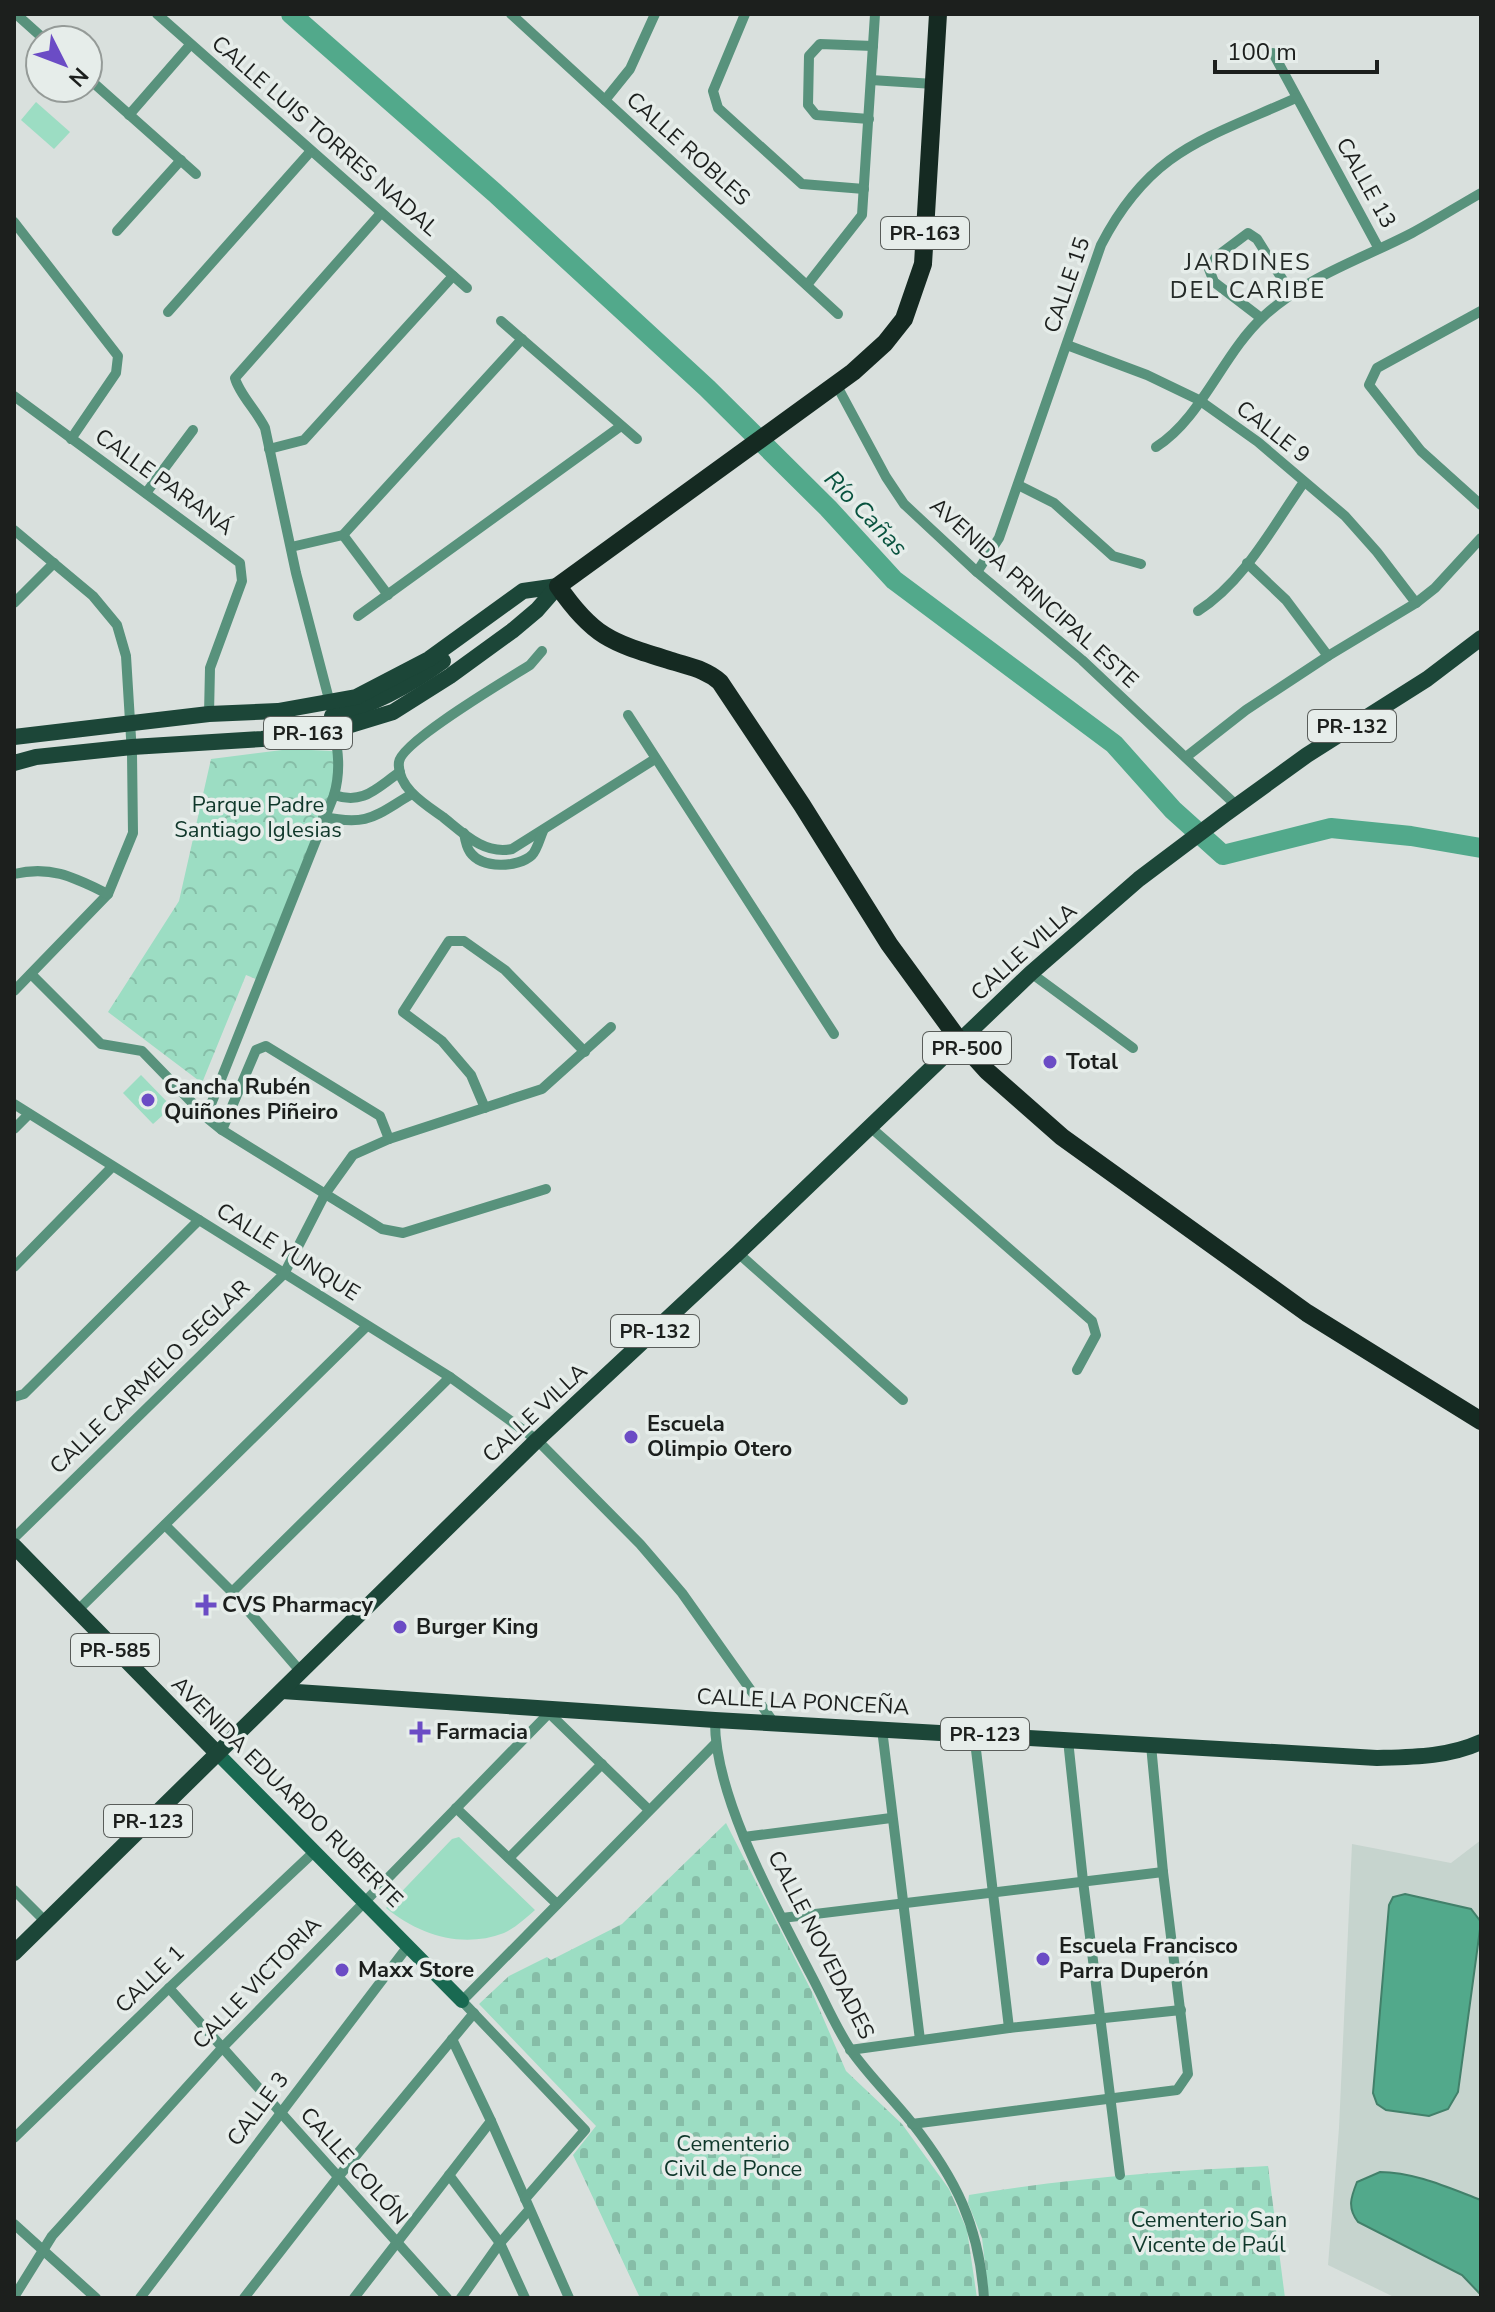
<svg xmlns="http://www.w3.org/2000/svg" width="1495" height="2312" viewBox="0 0 1495 2312" font-family="'Nunito Sans',sans-serif">
<defs>
<pattern id="cemetery-stones" width="16" height="16" patternUnits="userSpaceOnUse" patternTransform="scale(2)"><rect width="16" height="16" fill="#9cddc3"/><path d="M2 7V4a2 2 0 0 1 4 0v3zM10 15v-3a2 2 0 0 1 4 0v3z" fill="#86bda7"/></pattern>
<pattern id="park-crowns" width="20" height="18" patternUnits="userSpaceOnUse" patternTransform="scale(2)"><rect width="20" height="18" fill="#9cddc3"/><path d="M2 6a3 3 0 1 1 6 0M12 15a3 3 0 1 1 6 0" fill="none" stroke="#86bda7"/></pattern>
</defs>
<rect width="100%" height="100%" fill="#d9e0dd"/>
<!-- built -->
<path fill="#c6d4ce" d="M1481,1840V2298H1396L1328,2265L1339,2128L1352,1844L1451,1863Z"/>
<!-- cemetery -->
<g fill="url(#cemetery-stones)">
<path d="M726,1823L812,1992L846,2071L902,2124L949,2189L967,2230L977,2298H640L573,2155L596,2126L479,2004L509,1976L547,1957L551,1960L622,1924Z"/>
<path d="M1268,2166L1285,2298H989L982,2238L968,2203L969,2195C1070,2178 1166,2171 1268,2166Z"/>
</g>
<!-- park -->
<path fill="url(#park-crowns)" d="M290,749L332,751L337,758L336,779L256,979L246,975L202,1083L108,1012L179,901L211,759Z"/>
<!-- pitch -->
<g fill="#9cddc3">
<path d="M36,102L70,132L54,149L21,120Z"/>
<path d="M141,1075L172,1107L153,1124L123,1093Z"/>
<path d="M459,1837L535,1910C526,1918 515,1928 504,1933C462,1949 419,1935 386,1908L452,1839Z"/>
</g>
<!-- water -->
<g fill="#52a98b" stroke="#42806a" stroke-width="2">
<path d="M1405,1894L1471,1909L1481,1922L1458,2092L1448,2109L1429,2116L1386,2110L1377,2104L1373,2093L1389,1905L1393,1897Z"/>
<path d="M1380,2172C1414,2172 1449,2188 1481,2200V2295L1462,2275L1358,2222C1347,2208 1351,2197 1357,2182Z"/>
</g>
<g fill="none" stroke-linecap="round" stroke-linejoin="round">
<!-- river -->
<path stroke="#52a98b" stroke-width="20" d="M291,14L495,193L707,388L828,508L894,580L1114,744L1173,810L1223,855L1331,828L1411,836L1481,848"/>
<!-- street -->
<g stroke="#58927c" stroke-width="10">
<path d="M16,14L45,40"/>
<path d="M157,14L467,288"/>
<path d="M511,14L838,314"/>
<path d="M745,14L713,91L718,108L802,184L864,189"/>
<path d="M1273,53L1378,247"/>
<path d="M88,78L196,174"/>
<path d="M871,80L934,84"/>
<path d="M605,100L630,69L655,14"/>
<path d="M129,115L190,45"/>
<path d="M869,119L816,115L808,105L809,56L820,44L873,46"/>
<path d="M14,222L118,356L116,373L71,439"/>
<path d="M117,231L181,160"/>
<path d="M807,285L862,215L875,14"/>
<path d="M1481,311L1377,368L1369,385L1421,451L1481,505"/>
<path d="M168,312L310,152"/>
<path d="M1261,318L1214,282L1209,269L1216,257L1248,233L1257,239L1291,293"/>
<path d="M501,321L637,439"/>
<path d="M1067,345L1147,375L1199,400L1258,442L1345,516L1377,552L1416,603"/>
<path d="M836,384L886,477L904,504L977,572L1082,660L1237,806"/>
<path d="M14,396L240,563L242,581L210,668L209,714"/>
<path d="M1156,447C1202,418 1223,353 1264,316C1309,275 1360,260 1412,233C1436,220 1458,206 1481,193"/>
<path d="M269,449L304,440L453,276"/>
<path d="M1018,485L1054,503L1113,556L1141,564"/>
<path d="M146,493L193,430"/>
<path d="M14,530L93,596L117,625L126,656L132,754L133,833L108,894L14,991"/>
<path d="M343,535L388,595"/>
<path d="M291,547L343,535L522,339"/>
<path d="M1247,563L1286,600L1328,656"/>
<path d="M977,572L999,538L1101,245C1150,150 1205,139 1296,98"/>
<path d="M14,603L54,563"/>
<path d="M1198,611C1244,582 1273,526 1304,482"/>
<path d="M358,616L621,426"/>
<path d="M542,651L530,665C508,679 401,742 399,762C396,787 426,805 443,817C463,833 484,855 512,849L655,759"/>
<path d="M331,707L296,573L265,428C257,411 239,394 235,378L381,213"/>
<path d="M628,715L834,1034"/>
<path d="M1186,757L1246,710L1328,656L1416,603L1435,588L1481,538"/>
<path d="M334,795C364,805 376,788 400,772"/>
<path d="M323,817C370,826 374,816 412,794"/>
<path d="M464,833C465,839 467,848 470,852C482,869 518,868 532,855C537,850 540,838 543,831"/>
<path d="M14,874C52,865 75,878 108,894"/>
<path d="M1031,973L1133,1048"/>
<path d="M31,974L101,1044L142,1051L206,1117L222,1130L382,1229L403,1233L546,1189"/>
<path d="M14,1104L450,1377L537,1440L640,1544L682,1593L774,1723"/>
<path d="M485,1108L471,1075L442,1041L403,1012L449,941H464L505,970L585,1052"/>
<path d="M206,1117L334,795C341,771 338,751 334,727"/>
<path d="M869,1126L1092,1321L1096,1335L1077,1370"/>
<path d="M14,1129L29,1114"/>
<path d="M222,1130L256,1050L266,1046L380,1116L389,1139"/>
<path d="M738,1253L903,1400"/>
<path d="M14,1267L112,1167"/>
<path d="M14,1397L24,1394L199,1220"/>
<path d="M165,1525L232,1592L301,1672"/>
<path d="M14,1538L284,1274L325,1194L353,1155L389,1139L542,1089L611,1027"/>
<path d="M232,1592L450,1377"/>
<path d="M77,1611L367,1326"/>
<path d="M550,1714L649,1810"/>
<path d="M715,1720C714,1796 775,1905 810,1973C824,1999 836,2029 853,2053C871,2078 893,2099 912,2123C956,2179 979,2225 984,2298"/>
<path d="M882,1729L920,2040"/>
<path d="M974,1733L1009,2028"/>
<path d="M1068,1740L1083,1881L1120,2175"/>
<path d="M456,1808L557,1904"/>
<path d="M744,1837L891,1818"/>
<path d="M509,1858L602,1764"/>
<path d="M14,1890L46,1922"/>
<path d="M782,1918L1163,1872"/>
<path d="M169,1988L447,2298"/>
<path d="M452,2039L491,2121L569,2298"/>
<path d="M850,2050L1009,2028L1181,2010"/>
<path d="M912,2124L1177,2090L1188,2074L1163,1872L1151,1745"/>
<path d="M14,2138L169,1988L315,1851"/>
<path d="M449,2175L500,2243L525,2298"/>
<path d="M525,2199L585,2130L462,2001L715,1744"/>
<path d="M14,2224L96,2298"/>
<path d="M14,2297L52,2236L223,2047L552,1710"/>
<path d="M140,2298L408,1946"/>
<path d="M244,2298L339,2176L474,2013"/>
<path d="M354,2298L491,2121"/>
<path d="M461,2298L500,2243L529,2210"/>
</g>
<!-- secondary -->
<path stroke="#196951" stroke-width="14" d="M217,1753L462,2001"/>
<!-- primary -->
<g stroke="#1c4638" stroke-width="16">
<path d="M332,716C373,705 409,686 443,661"/>
<path d="M14,737L209,714L278,711L356,697L429,659L523,591L558,586"/>
<path d="M14,763L36,757L132,747L262,739L334,730L393,712L450,676L512,631L537,610L558,586"/>
<path d="M14,1546L217,1753"/>
<path d="M282,1691L715,1720L1377,1758C1413,1757 1448,1757 1481,1742"/>
<path d="M14,1953L537,1440L738,1253L1031,973L1139,879L1224,815L1307,755L1427,679L1481,638"/>
</g>
<!-- highway -->
<path stroke="#152a22" stroke-width="18" d="M938,14L923,264L904,319L885,343L853,372L558,586C595,640 614,643 675,662C691,667 707,670 720,682L802,805L889,944L959,1040L987,1071L1062,1137L1307,1313L1481,1421"/>
</g>
<!-- markers -->
<g fill="#6b4cc5" stroke="#e6edea" stroke-width="3">
<circle cx="1050" cy="1062" r="8"/>
<circle cx="148" cy="1100" r="8"/>
<circle cx="631" cy="1437" r="8"/>
<path d="M202 1593h8v8h8v8h-8v8h-8v-8h-8v-8h8z"/>
<circle cx="400" cy="1627" r="8"/>
<path d="M416 1720h8v8h8v8h-8v8h-8v-8h-8v-8h8z"/>
<circle cx="1043" cy="1959" r="8"/>
<circle cx="342" cy="1970" r="8"/>
</g>
<g text-anchor="middle" dominant-baseline="central" stroke-width="7" stroke-linejoin="round" paint-order="stroke">
<!-- shield labels -->
<g fill="#e6edea" stroke="#595d5a" stroke-width="2">
<rect x="881" y="217" width="88" height="32" rx="6"/>
<rect x="1308" y="710" width="88" height="32" rx="6"/>
<rect x="264" y="717" width="88" height="32" rx="6"/>
<rect x="923" y="1032" width="88" height="32" rx="6"/>
<rect x="611" y="1315" width="88" height="32" rx="6"/>
<rect x="71" y="1634" width="88" height="32" rx="6"/>
<rect x="941" y="1718" width="88" height="32" rx="6"/>
<rect x="104" y="1805" width="88" height="32" rx="6"/>
</g>
<g font-size="20" font-weight="bold" fill="#1c1f1d">
<text x="925" y="233">PR-163</text>
<text x="1352" y="726">PR-132</text>
<text x="308" y="733">PR-163</text>
<text x="967" y="1048">PR-500</text>
<text x="655" y="1331">PR-132</text>
<text x="115" y="1650">PR-585</text>
<text x="985" y="1734">PR-123</text>
<text x="148" y="1821">PR-123</text>
</g>
<!-- street labels -->
<g font-size="22" fill="#1c1f1d" stroke="#e6edea">
<text transform="translate(325 136) rotate(41)">CALLE LUIS TORRES NADAL</text>
<text transform="translate(688 149) rotate(42)">CALLE ROBLES</text>
<text transform="translate(1366 183) rotate(61)">CALLE 13</text>
<text transform="translate(1067 285) rotate(-71)">CALLE 15</text>
<text transform="translate(1273 432) rotate(38)">CALLE 9</text>
<text transform="translate(164 482) rotate(36)">CALLE PARANÁ</text>
<text transform="translate(1034 593) rotate(42)">AVENIDA PRINCIPAL ESTE</text>
<text transform="translate(1024 952) rotate(-42)">CALLE VILLA</text>
<text transform="translate(288 1252) rotate(32)">CALLE YUNQUE</text>
<text transform="translate(150 1377) rotate(-44)">CALLE CARMELO SEGLAR</text>
<text transform="translate(535 1413) rotate(-43)">CALLE VILLA</text>
<text transform="translate(803 1702) rotate(3)">CALLE LA PONCEÑA</text>
<text transform="translate(287 1792) rotate(45)">AVENIDA EDUARDO RUBERTE</text>
<text transform="translate(821 1945) rotate(63)">CALLE NOVEDADES</text>
<text transform="translate(150 1979) rotate(-44)">CALLE 1</text>
<text transform="translate(257 1983) rotate(-46)">CALLE VICTORIA</text>
<text transform="translate(258 2109) rotate(-53)">CALLE 3</text>
<text transform="translate(354 2166) rotate(48)">CALLE COLÓN</text>
</g>
<!-- park labels -->
<g font-size="22" fill="#0f372a" stroke="#e6edea">
<text x="258" y="805">Parque Padre<tspan x="258" dy="25">Santiago Iglesias</tspan></text>
<text x="733" y="2144">Cementerio<tspan x="733" dy="25">Civil de Ponce</tspan></text>
<text x="1209" y="2220">Cementerio San<tspan x="1209" dy="25">Vicente de Paúl</tspan></text>
</g>
<!-- poi labels -->
<g font-size="22" font-weight="bold" fill="#1c1f1d" stroke="#e6edea" text-anchor="start">
<text x="1066" y="1062">Total</text>
<text x="164" y="1087">Cancha Rubén<tspan x="164" dy="25">Quiñones Piñeiro</tspan></text>
<text x="647" y="1424">Escuela<tspan x="647" dy="25">Olimpio Otero</tspan></text>
<text x="222" y="1605">CVS Pharmacy</text>
<text x="416" y="1627">Burger King</text>
<text x="436" y="1732">Farmacia</text>
<text x="1059" y="1946">Escuela Francisco<tspan x="1059" dy="25">Parra Duperón</tspan></text>
<text x="358" y="1970">Maxx Store</text>
</g>
<!-- neighbourhood labels -->
<g font-size="24" letter-spacing="2" fill="#252b28" stroke="#e6edea">
<text x="1248" y="262">JARDINES<tspan x="1248" dy="28">DEL CARIBE</tspan></text>
</g>
<!-- water labels -->
<g font-size="24" font-style="italic" fill="#08523e" stroke="#e6edea">
<text transform="translate(866 513) rotate(46)">Río Cañas</text>
</g>
</g>
<!-- border -->
<rect width="1495" height="2312" fill="none" stroke="#1c1f1d" stroke-width="32"/>
<!-- north arrow -->
<g transform="translate(64 64) rotate(132)"><circle r="38" fill="#e6edea" stroke="#959b98" stroke-width="2"/>
<path d="M0-6L14 30L0 20L-14 30Z" fill="#6b4cc5"/>
<text y="-12" font-size="22" font-weight="bold" text-anchor="middle" fill="#1c1f1d">N</text>
</g>
<!-- scale -->
<path d="M1215 60v12h162v-12" fill="none" stroke="#1c1f1d" stroke-width="4"/>
<text x="1227" y="60" font-size="24" fill="#1c1f1d" stroke="#e6edea" stroke-width="6" paint-order="stroke">100 m</text>
</svg>
